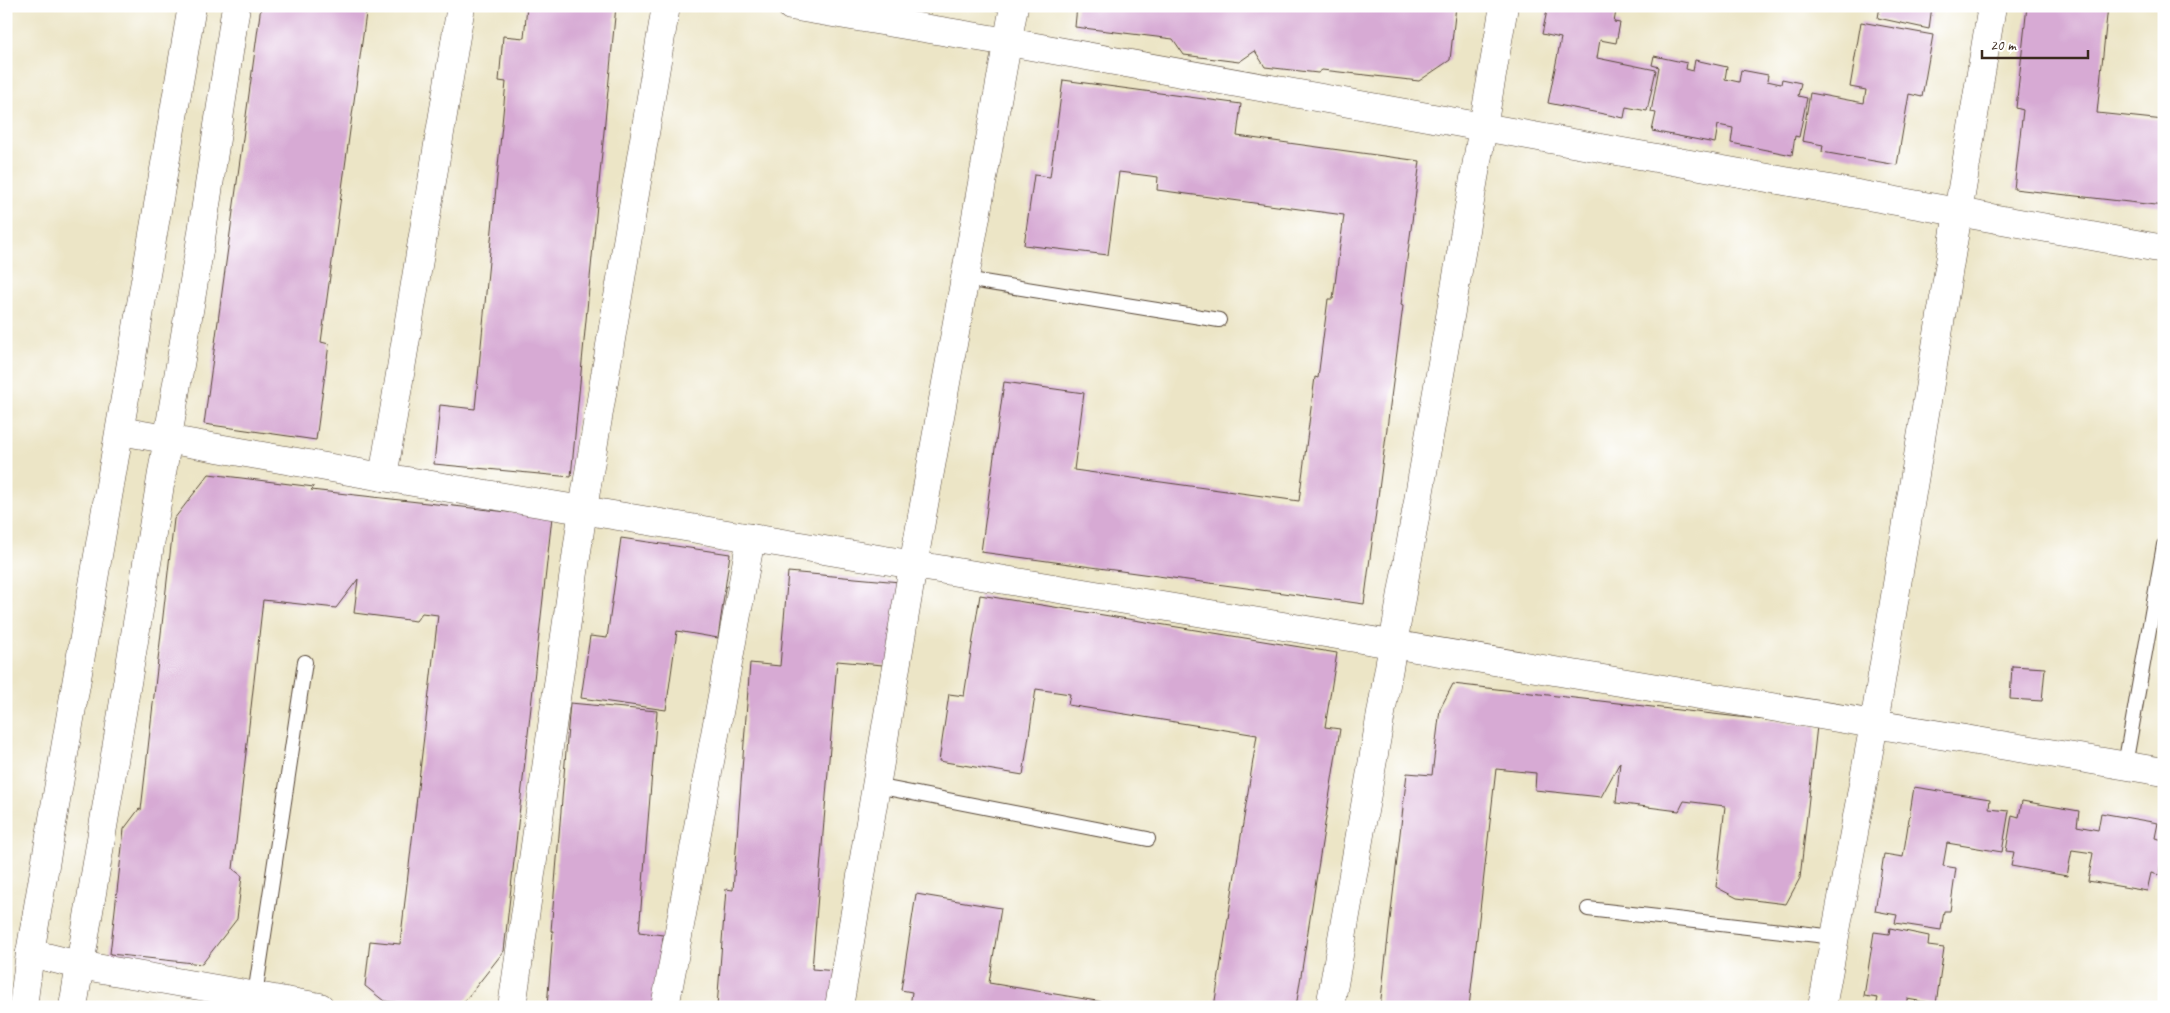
<svg xmlns="http://www.w3.org/2000/svg" width="2170" height="1013" viewBox="0 0 2170 1013" font-family="Caveat,sans-serif">
<rect width="100%" height="100%" fill="#fff"/>
<filter id="ink" filterUnits="userSpaceOnUse"><feTurbulence type="fractalNoise" baseFrequency=".02" numOctaves="2"/><feDisplacementMap in="SourceGraphic" scale="10" xChannelSelector="R" yChannelSelector="G"/><feConvolveMatrix kernelMatrix="1 2 1 2 8 2 1 2 1" color-interpolation-filters="sRGB"/></filter>
<filter id="wash" filterUnits="userSpaceOnUse"><feTurbulence type="fractalNoise" baseFrequency=".0096" numOctaves="4" result="noise"/><feDisplacementMap in="SourceGraphic" scale="20" xChannelSelector="R" yChannelSelector="G"/><feGaussianBlur stdDeviation="1.12" result="paint"/><feColorMatrix in="noise" values="0 0 0 0 0 0 0 0 0 0 0 0 0 0 0 0 0 1.4 0 .05"/><feComposite in="paint" operator="in"/></filter>
<g filter="url(#wash)">
<rect width="100%" height="100%" fill="#ece5c6"/>
<g id="blocks">
<!-- building -->
<g fill="#d7aad4">
<path d="M261,6H367L321,342L329,344L316,440L204,424Z"/>
<path d="M527,6H616L571,477L434,464L440,405L475,409L506,82L499,81L503,36L524,38Z"/>
<path d="M975,6H1000L999,11Z"/>
<path d="M1077,6H1456L1450,60L1419,81L1322,70L1318,73L1265,67L1255,51L1239,62L1184,55L1173,39L1075,27Z"/>
<path d="M1548,6H1617L1614,22L1620,23L1616,43L1600,40L1597,58L1656,70L1647,111L1626,107L1624,118L1548,103L1561,38L1542,34Z"/>
<path d="M1880,6H1932L1929,29L1878,18Z"/>
<path d="M2027,6H2108L2097,113L2164,120V206L2014,189L2023,110L2016,108Z"/>
<path d="M1861,22L1933,35L1922,97L1909,94L1897,165L1822,152L1823,145L1802,141L1810,93L1864,103L1866,90L1850,87Z"/>
<path d="M1654,56L1687,63L1686,69L1693,71L1695,60L1727,67L1725,79L1739,82L1741,70L1768,75L1767,81L1781,84L1782,79L1801,83L1798,96L1807,98L1799,137L1795,136L1792,155L1731,143L1733,128L1718,125L1715,143L1652,131L1656,113L1651,112L1659,67L1652,65Z"/>
<path d="M1063,80L1241,104L1237,136L1420,161L1401,305L1403,306L1364,604L981,552L1004,382L1084,393L1074,470L1299,501L1315,377L1318,378L1328,299H1333L1344,215L1157,190L1158,177L1119,172L1108,255L1024,245L1034,175L1050,177Z"/>
<path d="M209,474L314,487L311,490L552,517L504,951L460,1007H437L384,1001L365,986L370,941L400,944L438,615L422,613L416,621L354,613L358,579L336,608L263,600L233,869L242,876L237,919L202,964L110,954L124,829L139,809L141,810L174,519Z"/>
<path d="M621,538L730,554L718,638L677,631L666,710L581,698L590,636L607,638Z"/>
<path d="M788,572L900,582L894,666L837,661L812,969L837,971L835,1007H717L726,889L733,890L750,663L780,666Z"/>
<path d="M980,595L1337,653L1325,727L1340,729L1296,1007H1214L1257,735L1068,705L1070,694L1036,689L1023,775L939,761L949,694L964,696Z"/>
<path d="M2012,666L2045,668L2042,701L2010,699Z"/>
<path d="M1453,684L1817,726L1800,878L1786,904L1737,898L1716,887L1725,806L1684,801L1679,811L1616,803L1620,762L1601,797L1535,790L1536,773L1496,769L1469,1007H1380L1407,773L1432,775L1440,709Z"/>
<path d="M570,703L657,711L639,932L663,935L658,1007H547L553,931H551Z"/>
<path d="M1914,787L1990,799L1989,809L2009,811L2002,852L1947,843L1943,866L1956,868L1950,911H1944L1941,930L1895,923L1897,915L1875,911L1884,854L1903,857Z"/>
<path d="M2022,801L2079,811L2077,826L2098,830L2101,813L2158,823L2155,838L2164,840L2159,875L2151,873L2147,891L2088,881L2093,853L2072,850L2067,876L2011,866L2014,852L2006,851L2012,815L2019,817Z"/>
<path d="M916,894L1001,908L989,983L1133,1007H910L912,992L901,990Z"/>
<path d="M1890,928L1929,936L1928,946L1944,948L1936,1004L1907,999L1906,1007H1876L1878,998L1864,996L1874,932L1889,934Z"/>
</g>
</g>
</g>
<g filter="url(#ink)">
<use href="#blocks" fill-opacity="0" stroke="#564637" stroke-width="1"/>
<g fill="none" stroke-linecap="round" stroke-linejoin="round">
<defs>
<g id="service">
<path d="M965,279L1219,320"/>
<path d="M2125,765L2164,545"/>
<path d="M876,786L1148,839"/>
<path d="M1588,909L1835,937"/>
<path d="M255,995L305,662"/>
</g>
<g id="minor">
<path d="M791,6L1008,42L2164,249"/>
<path d="M120,431L383,477L2164,772"/>
<path d="M383,477L461,6"/>
<path d="M30,953L79,965L320,1007"/>
<path d="M23,1007L30,953L192,6"/>
<path d="M73,1007L200,245L236,6"/>
<path d="M512,1007L583,509L666,6"/>
<path d="M665,1007L751,538"/>
<path d="M839,1007L913,566L1014,6"/>
<path d="M1330,1007L1504,6"/>
<path d="M1822,1007L1874,724L1992,6"/>
</g>
</defs>
<!-- service casing -->
<use href="#service" stroke="#564637" stroke-width="16"/>
<!-- minor casing -->
<use href="#minor" stroke="#564637" stroke-width="29"/>
<!-- service -->
<use href="#service" stroke="#fff" stroke-width="14"/>
<!-- minor -->
<use href="#minor" stroke="#fff" stroke-width="28"/>
</g>
</g>
<!-- margin -->
<rect width="2170" height="1013" fill="none" stroke="#fff" stroke-width="25"/>
<!-- scale -->
<path d="M1982 50v8h106v-8" fill="none" stroke="#3b2a1e" stroke-width="2.5"/>
<text x="1990" y="50" font-size="15" fill="#3b2a1e" stroke="#ffffff" stroke-width="4" paint-order="stroke">20 m</text>
</svg>
